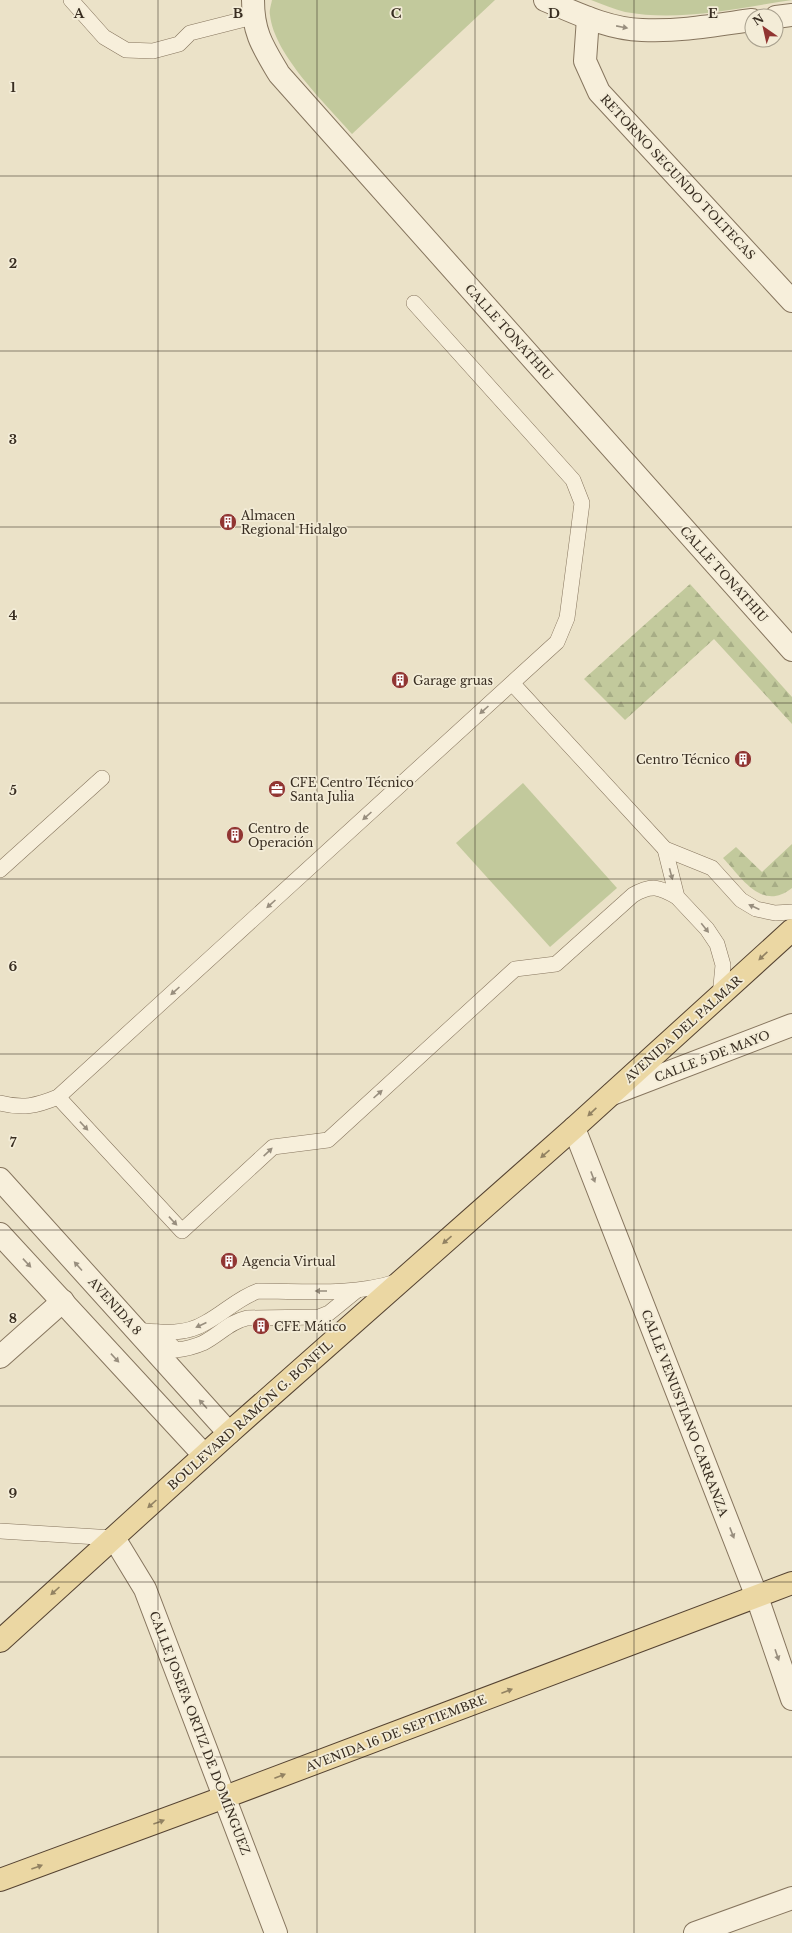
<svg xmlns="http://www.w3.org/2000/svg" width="792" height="1933" viewBox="0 0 792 1933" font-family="'Libre Baskerville',serif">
<defs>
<pattern id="forest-firs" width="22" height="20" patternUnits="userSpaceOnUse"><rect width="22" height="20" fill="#c2c99c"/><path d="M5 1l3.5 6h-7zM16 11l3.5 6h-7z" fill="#a7ad86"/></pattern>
</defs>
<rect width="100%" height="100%" fill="#ebe2c8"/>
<!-- green -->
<g fill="#c2c99c">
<path d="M272,0H495L352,134C327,105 274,55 270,15C269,11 271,5 272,0Z"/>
<path d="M591,0H792C738,8 680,22 625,12C614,9 602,4 591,0Z"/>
<path d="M523,783L617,888L550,947L456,843Z"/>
</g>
<!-- forest -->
<g fill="url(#forest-firs)">
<path d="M690,584L792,697V724L714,639L625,720L584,679Z"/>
<path d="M792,844V888C762,912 742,878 723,858L736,847L762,872Z"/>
</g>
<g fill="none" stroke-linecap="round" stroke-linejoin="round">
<defs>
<g id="service">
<path d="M71,0L104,37L126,50L153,51L179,44L190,33L253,17"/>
<path d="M513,684L665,849L712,868L741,900L756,909L775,913L792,912"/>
<path d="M665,849L677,897L707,929L717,944L723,965L720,996"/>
<path d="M0,870L102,778"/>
<path d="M58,1097L182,1231L273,1147L328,1140L515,969L556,964L633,895C652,884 659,887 677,897"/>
<path d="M0,1103C23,1109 36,1106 58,1097L557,642L567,618L582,503L573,480L414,303"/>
<path d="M136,1330C159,1332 184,1336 205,1323C224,1313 238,1298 258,1291C304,1291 352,1296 396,1282"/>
<path d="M157,1332L176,1350C185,1349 194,1347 203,1343C219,1335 229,1322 247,1318L319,1317L329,1313L356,1291"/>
<path d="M0,1531L114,1538"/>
</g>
<g id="minor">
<path d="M253,0C253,33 263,47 279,74L792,650"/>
<path d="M588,18L585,61L599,92L792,301"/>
<path d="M574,1128L757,1597L792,1699"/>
<path d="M0,1357L63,1301"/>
<path d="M114,1538L145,1589L276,1933"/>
<path d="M695,1933L792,1898"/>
</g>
<g id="tertiary">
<path d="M545,0C576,13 608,29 642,30C679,32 716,25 752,20"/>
<path d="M776,17L792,15"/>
<path d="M612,1094L792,1025"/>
<path d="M0,1179L229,1433"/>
<path d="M0,1234L204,1455"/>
</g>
<g id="primary">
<path d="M0,1641L229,1433L574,1128L792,930"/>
<path d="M0,1880L225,1797L792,1583"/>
</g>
</defs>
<!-- service casing -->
<use href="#service" stroke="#86755e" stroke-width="16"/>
<!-- minor casing -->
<use href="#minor" stroke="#86755e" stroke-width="24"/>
<!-- tertiary casing -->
<use href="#tertiary" stroke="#86755e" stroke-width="24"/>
<!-- primary casing -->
<use href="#primary" stroke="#554332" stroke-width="24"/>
<!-- service -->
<use href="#service" stroke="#f7efdb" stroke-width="15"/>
<!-- minor -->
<use href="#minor" stroke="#f7efdb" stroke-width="22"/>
<!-- tertiary -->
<use href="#tertiary" stroke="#f7efdb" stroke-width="22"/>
<!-- primary -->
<use href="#primary" stroke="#ebd7a3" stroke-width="22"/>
</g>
<!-- one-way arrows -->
<defs><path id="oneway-solid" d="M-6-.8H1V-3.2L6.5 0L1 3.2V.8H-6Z"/></defs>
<g fill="#988e7e">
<use href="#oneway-solid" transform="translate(622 27) rotate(11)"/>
<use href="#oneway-solid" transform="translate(484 710) rotate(138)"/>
<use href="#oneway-solid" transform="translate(367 816) rotate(138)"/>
<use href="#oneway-solid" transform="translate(671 874) rotate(75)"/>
<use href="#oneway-solid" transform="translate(271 904) rotate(138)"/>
<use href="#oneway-solid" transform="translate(754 907) rotate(-155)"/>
<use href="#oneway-solid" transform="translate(705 928) rotate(51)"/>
<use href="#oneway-solid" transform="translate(175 991) rotate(138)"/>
<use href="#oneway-solid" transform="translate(378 1094) rotate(-42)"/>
<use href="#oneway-solid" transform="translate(84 1126) rotate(47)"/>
<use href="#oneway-solid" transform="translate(268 1152) rotate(-43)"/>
<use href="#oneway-solid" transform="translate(593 1177) rotate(69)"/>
<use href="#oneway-solid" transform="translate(173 1221) rotate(47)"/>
<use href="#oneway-solid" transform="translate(27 1263) rotate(47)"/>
<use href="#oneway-solid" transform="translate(78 1266) rotate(-132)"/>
<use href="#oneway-solid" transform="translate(321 1291) rotate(180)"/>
<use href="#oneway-solid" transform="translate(201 1325) rotate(155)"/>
<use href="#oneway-solid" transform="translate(115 1358) rotate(47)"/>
<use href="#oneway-solid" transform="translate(203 1404) rotate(-132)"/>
<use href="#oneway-solid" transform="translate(732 1533) rotate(69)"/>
<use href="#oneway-solid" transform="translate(777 1655) rotate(71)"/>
</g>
<g fill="#928262">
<use href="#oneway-solid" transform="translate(763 956) rotate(137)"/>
<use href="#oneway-solid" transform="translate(592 1112) rotate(137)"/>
<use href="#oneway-solid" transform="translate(545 1154) rotate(139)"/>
<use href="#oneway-solid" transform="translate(447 1240) rotate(139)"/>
<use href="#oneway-solid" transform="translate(152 1504) rotate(138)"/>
<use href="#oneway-solid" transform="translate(55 1591) rotate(138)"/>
<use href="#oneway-solid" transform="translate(507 1691) rotate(-21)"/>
<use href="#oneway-solid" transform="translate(280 1776) rotate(-21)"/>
<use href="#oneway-solid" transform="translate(159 1822) rotate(-20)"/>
<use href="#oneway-solid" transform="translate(37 1867) rotate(-20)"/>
</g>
<!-- grid -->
<path fill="none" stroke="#382d21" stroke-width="1" stroke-opacity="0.55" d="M158,0V1933M317,0V1933M475,0V1933M634,0V1933M0,176H792M0,351H792M0,527H792M0,703H792M0,879H792M0,1054H792M0,1230H792M0,1406H792M0,1582H792M0,1757H792"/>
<!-- icons -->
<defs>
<symbol id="building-disc" viewBox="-11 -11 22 22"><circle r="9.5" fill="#913532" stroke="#f3ecd7"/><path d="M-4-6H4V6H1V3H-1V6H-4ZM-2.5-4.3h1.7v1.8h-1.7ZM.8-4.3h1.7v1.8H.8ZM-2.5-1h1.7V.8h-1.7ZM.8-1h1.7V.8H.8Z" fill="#fff"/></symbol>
<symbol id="office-disc" viewBox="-11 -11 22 22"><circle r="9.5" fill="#913532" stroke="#f3ecd7"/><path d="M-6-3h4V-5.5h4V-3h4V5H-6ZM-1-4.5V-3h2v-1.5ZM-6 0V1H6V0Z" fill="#fff"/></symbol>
</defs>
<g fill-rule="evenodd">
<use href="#building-disc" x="218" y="512" width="20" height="20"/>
<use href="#building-disc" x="390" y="670" width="20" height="20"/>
<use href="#building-disc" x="733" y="749" width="20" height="20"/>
<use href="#office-disc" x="267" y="779" width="20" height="20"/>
<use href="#building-disc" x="225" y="825" width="20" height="20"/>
<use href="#building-disc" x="219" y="1251" width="20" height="20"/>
<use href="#building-disc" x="251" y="1316" width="20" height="20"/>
</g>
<g text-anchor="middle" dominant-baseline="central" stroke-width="3.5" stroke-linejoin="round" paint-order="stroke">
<!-- street labels -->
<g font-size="12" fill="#382d21" stroke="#f3ecd7">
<text transform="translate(678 177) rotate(47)">RETORNO SEGUNDO TOLTECAS</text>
<text transform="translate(509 332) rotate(48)">CALLE TONATHIU</text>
<text transform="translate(724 574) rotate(48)">CALLE TONATHIU</text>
<text transform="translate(683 1029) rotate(-42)">AVENIDA DEL PALMAR</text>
<text transform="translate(712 1056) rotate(-21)">CALLE 5 DE MAYO</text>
<text transform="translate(115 1306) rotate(48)">AVENIDA 8</text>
<text transform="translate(685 1413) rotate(69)">CALLE VENUSTIANO CARRANZA</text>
<text transform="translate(250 1415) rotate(-42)">BOULEVARD RAMÓN G. BONFIL</text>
<text transform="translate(200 1733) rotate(69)">CALLE JOSEFA ORTIZ DE DOMÍNGUEZ</text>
<text transform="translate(396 1733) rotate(-21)">AVENIDA 16 DE SEPTIEMBRE</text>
</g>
<!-- poi labels -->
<g font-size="12" fill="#382d21" stroke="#f3ecd7" text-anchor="start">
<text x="241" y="515">Almacen<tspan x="241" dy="14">Regional Hidalgo</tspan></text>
<text x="413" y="680">Garage gruas</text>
<text x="730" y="759" text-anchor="end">Centro Técnico</text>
<text x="290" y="782">CFE Centro Técnico<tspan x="290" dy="14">Santa Julia</tspan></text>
<text x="248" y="828">Centro de<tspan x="248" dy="14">Operación</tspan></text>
<text x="242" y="1261">Agencia Virtual</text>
<text x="274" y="1326">CFE Mático</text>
</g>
</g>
<g font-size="13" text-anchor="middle" font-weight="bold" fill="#382d21" stroke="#f3ecd7" stroke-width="3.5" stroke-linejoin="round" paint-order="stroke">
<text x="79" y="18">A</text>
<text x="238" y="18">B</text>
<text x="396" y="18">C</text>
<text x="554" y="18">D</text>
<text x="713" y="18">E</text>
<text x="13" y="92">1</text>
<text x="13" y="268">2</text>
<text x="13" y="444">3</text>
<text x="13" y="620">4</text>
<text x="13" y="795">5</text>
<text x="13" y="971">6</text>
<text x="13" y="1147">7</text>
<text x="13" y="1323">8</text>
<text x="13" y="1498">9</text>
</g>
<!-- north arrow -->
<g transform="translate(764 28) rotate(326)"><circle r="19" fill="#f3ecd7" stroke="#a8a08e"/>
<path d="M0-3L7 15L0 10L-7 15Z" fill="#913532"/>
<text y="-6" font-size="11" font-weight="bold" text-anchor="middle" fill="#382d21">N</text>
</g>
</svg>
